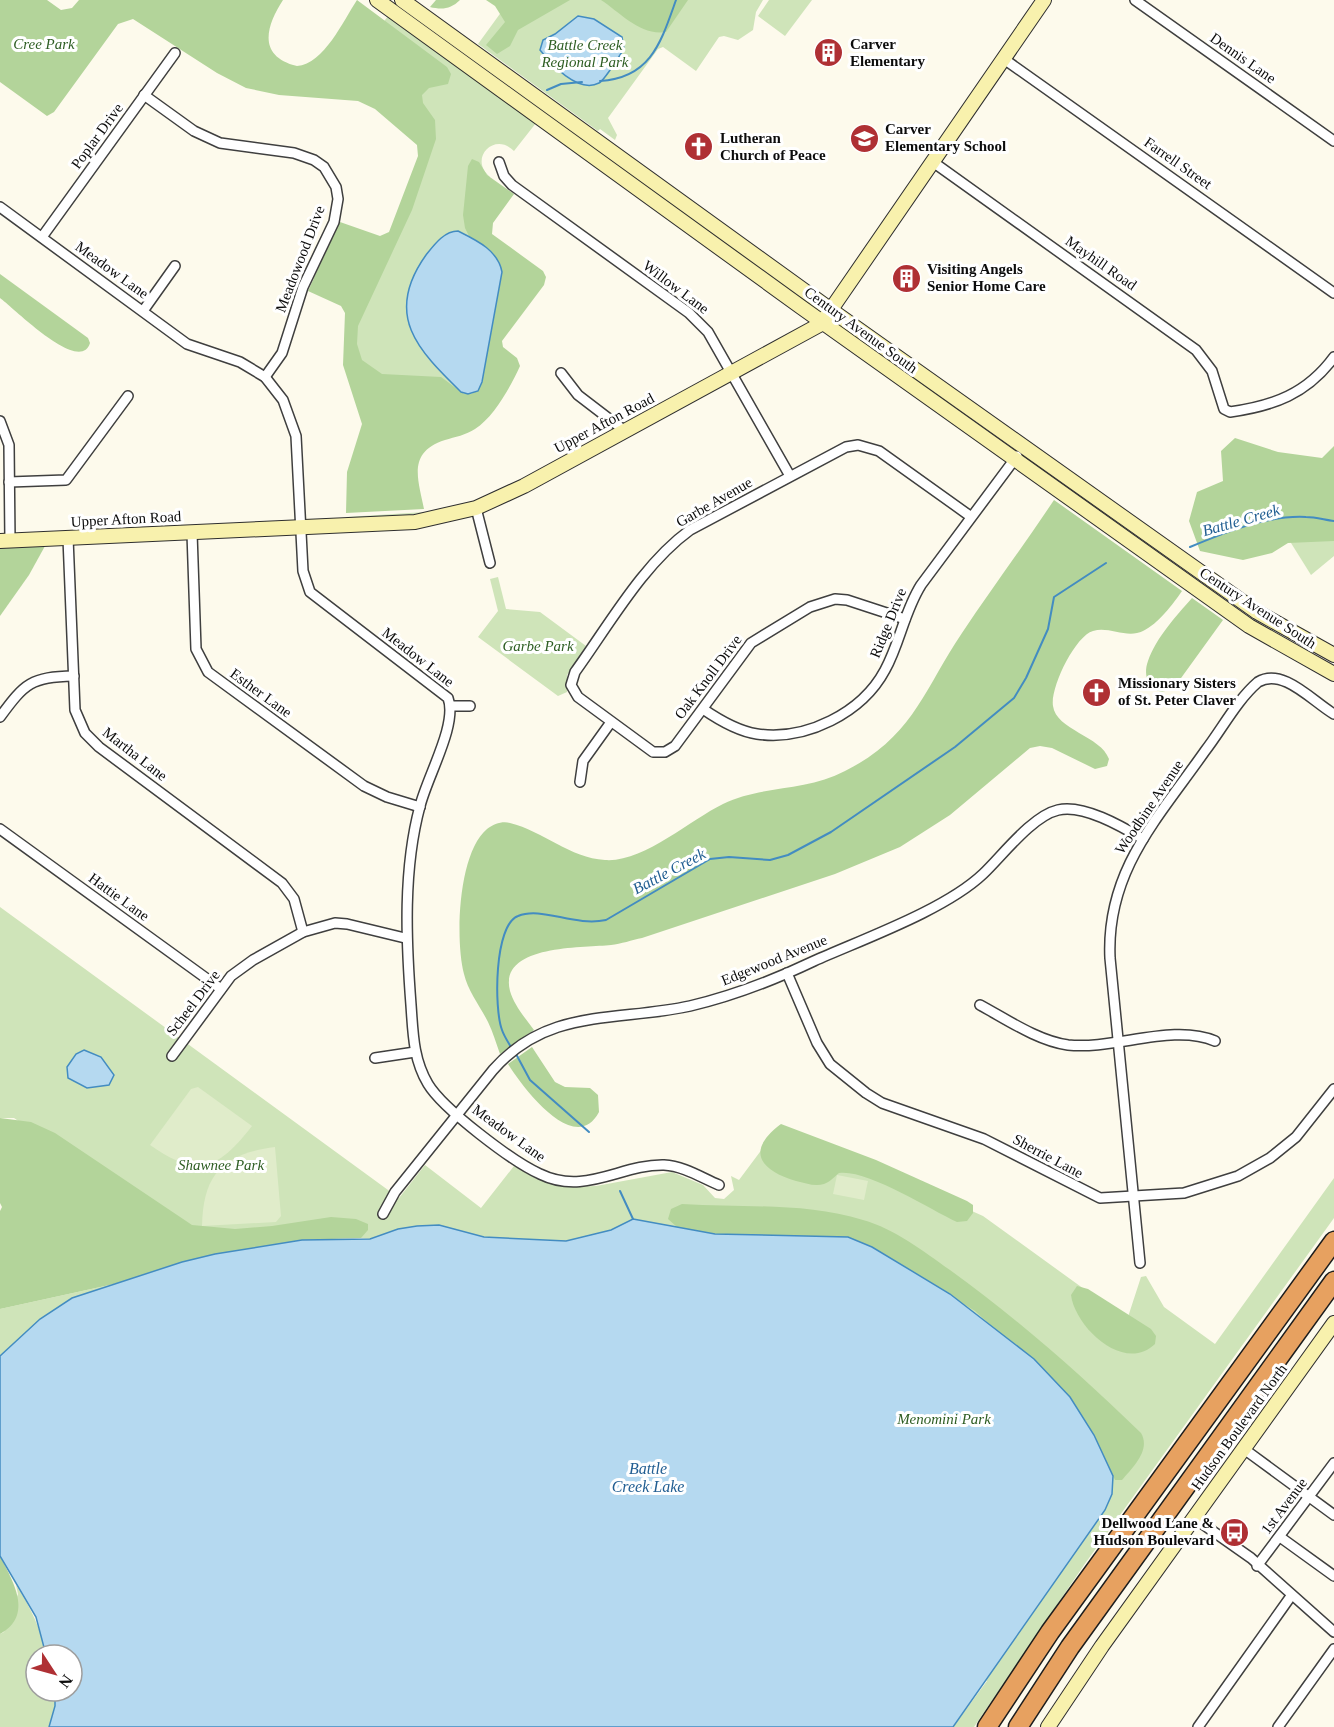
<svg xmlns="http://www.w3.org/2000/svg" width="1334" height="1727" viewBox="0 0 1334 1727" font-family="Georgia,serif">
<rect width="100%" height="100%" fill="#fdfaec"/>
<!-- green -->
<g fill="#cfe4b9">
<path d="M510,0H763L756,12L753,30L738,40L724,36L719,37L696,71L663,47L658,49L608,118L617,135L615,140L600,129L598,131L478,44Z"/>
<path d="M769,0H812L785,36L758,16Z"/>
<path d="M388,16L536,123L514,151C494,131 468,159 490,177L482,234L542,278L494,345L473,428L345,358L353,305L313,278L340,223L388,241L426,140L342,78Z"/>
<path d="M425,512L404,516L346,518V517Z"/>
<path d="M1276,519L1334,525V556L1311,575Z"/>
<path d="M498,577L506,609L540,612L586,646L567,675V692L558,696L478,637L498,611L490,579Z"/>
<path d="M0,907L399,1198L425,1165L481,1208L514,1166L537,1179L568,1187L596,1186L672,1172L703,1185L715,1198L724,1199L734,1190L731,1176L739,1180L780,1125L983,1216L1127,1320L1141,1277L1146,1276L1164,1307L1215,1344L1334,1178V1218L1084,1565L974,1727H953L987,1681L370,1239L349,1237L276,1243L211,1255L14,1118H0Z"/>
<path d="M114,1284L72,1298L0,1356V1309Z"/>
<path d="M16,1585C31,1608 41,1629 46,1655H36V1691H55V1706L49,1727H0V1634L4,1632L18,1594Z"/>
</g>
<!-- forest -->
<g fill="#b3d49a">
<path d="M0,0H47L61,10L72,8L79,0H283C266,26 257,56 297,66C324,64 343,21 357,0L447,67L451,74L448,84L429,88L422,95L423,103L435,120L436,139L412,210L358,326L357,344L362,360L382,374L441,377L464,394H472L482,381L502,272L491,251L470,238L465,228L463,215L468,166L472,159L479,162L487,175L514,194L493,223L492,234L543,271L546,277L544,285L502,341L503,347L517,358L520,366C511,386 494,417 475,429C466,435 455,437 445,440C407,452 418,479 424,509L346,513L347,472L362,424L343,365L345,313L341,306L308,291L340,222L380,236L389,232L418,156L417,145L375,109L358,101L279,95L246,88L217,73L133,19L118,24L54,112L47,116L0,82Z"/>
<path d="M436,0H460C451,9 442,10 430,7Z"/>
<path d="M486,0H570L518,30L510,46L497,54L486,45L505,22L495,6Z"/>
<path d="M601,0H688L666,32C640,36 621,13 601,0Z"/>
<path d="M0,274L88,338L90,343C80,375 15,309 0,298Z"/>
<path d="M1235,438L1278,452L1322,458L1334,446V541L1288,543L1272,553L1243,560L1200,551L1189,521L1197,492L1223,481L1221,451Z"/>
<path d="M1054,500L1182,591C1173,604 1158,624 1143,631C1127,639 1109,626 1093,631C1075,636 1050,688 1053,706C1056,730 1101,736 1109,759L1107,766L1095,769L1052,748L1040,746L1030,748L950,815L900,847L835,874L642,938C632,940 621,944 611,945C584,948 498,944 510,991C514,1005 525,1018 534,1030L500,1054C496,1043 493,1032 488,1022C480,1006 468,991 464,974C455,940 458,853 487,829C494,824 502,821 510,823C543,831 570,858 605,860C643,863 690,820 723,804C761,785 805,792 845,771C913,737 923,691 962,633C992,588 1024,545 1054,500Z"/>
<path d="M45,546L29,575L0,616V548Z"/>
<path d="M1192,598L1223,620L1176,685C1158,702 1140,682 1148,661C1156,638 1176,616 1192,598Z"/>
<path d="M532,1047L555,1082L565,1087L590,1088L598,1095L599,1112C575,1157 523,1088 508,1064Z"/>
<path d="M0,1118L31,1122L55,1133L192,1225L235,1229L272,1226L331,1217L356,1219L368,1224V1230L361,1238L302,1240L215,1254L114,1284L0,1309V1211L2,1207L0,1203Z"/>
<path d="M781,1124L876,1160L967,1201L973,1205V1213L967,1221L957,1222C929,1209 867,1169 839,1173C834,1177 830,1182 824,1184C815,1187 805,1183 796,1181C760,1170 745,1151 781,1124Z"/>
<path d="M682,1204C742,1208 805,1202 863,1220C895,1229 923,1251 950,1270C1018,1319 1081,1375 1141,1433C1151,1450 1133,1467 1122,1480H1115L1094,1435L1070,1397L975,1311L872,1247L694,1232L677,1227L668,1219L671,1209Z"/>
<path d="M1077,1286L1088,1289L1151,1329L1156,1336L1155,1344C1124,1374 1075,1327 1071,1295Z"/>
<path d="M0,1556C12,1580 35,1615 0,1634Z"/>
</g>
<!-- pitch -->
<g fill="#e0ecca">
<path d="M198,1087L252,1126C218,1170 197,1178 150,1145L191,1089Z"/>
<path d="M275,1147L281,1216L276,1222L202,1226C203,1173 224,1154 275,1147Z"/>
<path d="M837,1175L868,1181L864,1200L833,1194Z"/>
</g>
<!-- water -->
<g fill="#b5d9f0" stroke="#438cc1" stroke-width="1.5">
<path d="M578,16L594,19L622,37L624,49C619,56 605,80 599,83C578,94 551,64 540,50L543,40L555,34Z"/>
<path d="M458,231C476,240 498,250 502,272L482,382L478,391L468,394L461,392C418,350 383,315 426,255C434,245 444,231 458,231Z"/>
<path d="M84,1050L101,1057L114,1075L109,1085L87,1088L68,1078L67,1067L76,1054Z"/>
<path d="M633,1219L715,1234L848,1237L872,1247L950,1294L1034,1359L1070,1397L1094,1435L1113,1476L1112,1494L1105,1510L953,1727H49L55,1706V1691H72V1655H46L36,1617L0,1556V1356L40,1319L72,1298L182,1262L215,1254L302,1240L370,1239L398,1229L417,1226L439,1225L484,1237L566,1241L611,1230Z"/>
</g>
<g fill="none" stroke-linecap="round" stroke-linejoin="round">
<!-- stream -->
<g stroke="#438cc1" stroke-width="2">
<path d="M600,81C651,78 661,42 676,0"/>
<path d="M547,90L561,84L582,82"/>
<path d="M1190,547C1226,532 1267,515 1306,517C1316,517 1325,520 1334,521"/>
<path d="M511,1047C508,1042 504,1036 502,1030C494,1009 494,925 518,916C542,906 574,927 606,920L710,859L729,857L770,860L788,855L831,832L955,747L1014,698L1026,678L1048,629L1054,597L1106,563"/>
<path d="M516,1054L530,1080L589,1132"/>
<path d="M620,1191L633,1219"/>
</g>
<defs>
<g id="street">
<path d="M1135,0L1334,141"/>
<path d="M1004,59L1334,293"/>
<path d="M144,95L194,131L220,143L294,153L314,160L324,167L336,187L338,199L334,222L303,287L282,353L265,377"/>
<path d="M499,162L504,176L512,185L689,313L708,332L790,476"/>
<path d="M933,162L1196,350L1212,371L1224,409L1230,412C1273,406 1307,394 1334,357"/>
<path d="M0,207L187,344L240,362L265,377L283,400L296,436L303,571L310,592L448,698C458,724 427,777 420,806C403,869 406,940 411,1005C413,1032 413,1059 428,1084C443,1109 513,1162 540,1174C585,1196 621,1164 664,1165C684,1166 702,1178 719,1185"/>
<path d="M42,237L175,53"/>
<path d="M143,311L175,266"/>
<path d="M561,373L578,395L625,431"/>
<path d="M0,421L9,445L10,541"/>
<path d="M9,482L66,480L128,396"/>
<path d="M476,508L490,563"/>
<path d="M192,533L196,649L208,672L364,786L387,797L420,807"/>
<path d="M68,538L75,710L85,733L99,747L282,883L294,899L303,932"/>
<path d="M905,619L847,600L835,599L810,607L751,643L675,746L665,752H653L578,697L571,685L575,672C609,625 643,564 690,530L846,447L858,445L879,451L970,516"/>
<path d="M451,706H470"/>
<path d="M703,709C719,720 737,731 757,734C806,741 862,713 885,670C900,643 904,612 921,585L1017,456"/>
<path d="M0,717C25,683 31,677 74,676"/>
<path d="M580,782L583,761L611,722"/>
<path d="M0,829L221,989"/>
<path d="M787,973L817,1043L830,1064L866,1093L882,1103L984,1139L1100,1198L1184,1193L1238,1176L1270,1158L1296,1137L1334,1089"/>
<path d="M980,1005C1006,1019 1038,1041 1068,1045C1114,1050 1173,1023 1215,1041"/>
<path d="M172,1056L231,976L253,960L303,932L335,923L347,924L405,938"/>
<path d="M375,1058L415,1052"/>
<path d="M383,1214L395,1192L493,1070C548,1007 617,1022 690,1006C733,996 774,980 814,961C863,939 945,910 983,874C1002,856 1032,816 1058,810C1083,804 1121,826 1143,839"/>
<path d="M1140,1263L1110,958C1106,871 1158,818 1205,751C1222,729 1237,700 1258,682C1283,667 1313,702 1334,714"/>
<path d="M1244,1449L1334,1515"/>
<path d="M1194,1518L1251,1558L1334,1632"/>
<path d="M1280,1537L1334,1576"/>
<path d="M1257,1566L1334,1463"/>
<path d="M1198,1727L1291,1596"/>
<path d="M1278,1727L1334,1649"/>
</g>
<g id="secondary">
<path d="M377,0L801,307L1249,626L1334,674"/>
<path d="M402,0L831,310L1257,612L1334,655"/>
<path d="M0,541L415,522L476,508L524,486L821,324L1044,0"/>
<path d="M1048,1727L1102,1646L1334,1323"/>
</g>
<g id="highway">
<path d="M987,1727L1050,1632L1334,1241"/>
<path d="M1018,1727L1070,1647L1334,1281"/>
</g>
</defs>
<!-- street casing -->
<use href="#street" stroke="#3f3f3f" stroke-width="12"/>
<!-- secondary casing -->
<use href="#secondary" stroke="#2e2e2e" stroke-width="16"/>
<!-- highway casing -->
<use href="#highway" stroke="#1d1d1d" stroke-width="21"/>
<!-- street -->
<use href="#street" stroke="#fff" stroke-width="9"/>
<!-- secondary -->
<use href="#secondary" stroke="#f8f1ad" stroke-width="14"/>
<!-- highway -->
<use href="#highway" stroke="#e7a160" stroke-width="18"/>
</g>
<!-- icons -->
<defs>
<symbol id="building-disc" viewBox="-11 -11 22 22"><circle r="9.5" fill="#af3034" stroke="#fff"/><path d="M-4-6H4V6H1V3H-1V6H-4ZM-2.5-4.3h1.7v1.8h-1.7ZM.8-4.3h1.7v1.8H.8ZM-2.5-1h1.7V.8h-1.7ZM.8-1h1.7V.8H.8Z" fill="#fff"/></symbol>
<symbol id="school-disc" viewBox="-11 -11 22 22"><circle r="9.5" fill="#af3034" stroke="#fff"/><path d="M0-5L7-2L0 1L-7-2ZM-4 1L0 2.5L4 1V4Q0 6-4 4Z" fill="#fff"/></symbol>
<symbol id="church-disc" viewBox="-11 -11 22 22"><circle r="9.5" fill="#af3034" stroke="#fff"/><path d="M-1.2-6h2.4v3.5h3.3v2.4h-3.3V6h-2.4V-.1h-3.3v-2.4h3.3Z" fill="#fff"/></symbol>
<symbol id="bus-disc" viewBox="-11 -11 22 22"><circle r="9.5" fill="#af3034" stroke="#fff"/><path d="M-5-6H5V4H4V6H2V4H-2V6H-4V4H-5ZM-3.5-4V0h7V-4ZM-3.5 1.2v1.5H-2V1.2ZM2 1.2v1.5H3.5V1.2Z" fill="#fff"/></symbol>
</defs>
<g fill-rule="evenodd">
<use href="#building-disc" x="812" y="36" width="33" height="33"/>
<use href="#school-disc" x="848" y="122" width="33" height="33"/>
<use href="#church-disc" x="682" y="130" width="33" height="33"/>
<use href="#building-disc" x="890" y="262" width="33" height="33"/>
<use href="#church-disc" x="1080" y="676" width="33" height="33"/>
<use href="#bus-disc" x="1218" y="1516" width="33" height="33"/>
</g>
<g text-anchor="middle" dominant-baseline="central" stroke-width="6" stroke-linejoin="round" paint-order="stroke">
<!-- park labels -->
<g font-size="15" font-style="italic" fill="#2d5d22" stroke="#fff">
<text x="44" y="44">Cree Park</text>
<text x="585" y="45">Battle Creek<tspan x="585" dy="17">Regional Park</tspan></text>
<text x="538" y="646">Garbe Park</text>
<text x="221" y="1165">Shawnee Park</text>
<text x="944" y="1419">Menomini Park</text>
</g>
<!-- poi labels -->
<g font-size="15" font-weight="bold" fill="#0c0c0c" stroke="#fff" text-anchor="start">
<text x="850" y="44">Carver<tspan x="850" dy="17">Elementary</tspan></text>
<text x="885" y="129">Carver<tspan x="885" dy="17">Elementary School</tspan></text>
<text x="720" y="138">Lutheran<tspan x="720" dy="17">Church of Peace</tspan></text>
<text x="927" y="269">Visiting Angels<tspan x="927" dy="17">Senior Home Care</tspan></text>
<text x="1118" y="683">Missionary Sisters<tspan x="1118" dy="17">of St. Peter Claver</tspan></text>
<text x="1214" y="1523" text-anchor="end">Dellwood Lane &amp;<tspan x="1214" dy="17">Hudson Boulevard</tspan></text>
</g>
<!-- street labels -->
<g font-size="15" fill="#0c0c0c" stroke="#fff">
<text transform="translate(1243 58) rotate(35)">Dennis Lane</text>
<text transform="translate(97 136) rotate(-54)">Poplar Drive</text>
<text transform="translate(1178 163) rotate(35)">Farrell Street</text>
<text transform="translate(300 259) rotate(-69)">Meadowood Drive</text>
<text transform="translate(1101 263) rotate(35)">Mayhill Road</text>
<text transform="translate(112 270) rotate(36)">Meadow Lane</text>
<text transform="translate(676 287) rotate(37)">Willow Lane</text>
<text transform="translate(861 330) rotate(36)">Century Avenue South</text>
<text transform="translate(604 423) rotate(-28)">Upper Afton Road</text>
<text transform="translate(714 502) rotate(-30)">Garbe Avenue</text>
<text transform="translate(126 519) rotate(-3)">Upper Afton Road</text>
<text transform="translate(1258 608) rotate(33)">Century Avenue South</text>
<text transform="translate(888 623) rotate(-68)">Ridge Drive</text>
<text transform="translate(418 657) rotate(38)">Meadow Lane</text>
<text transform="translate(708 677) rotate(-53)">Oak Knoll Drive</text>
<text transform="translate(261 693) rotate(36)">Esther Lane</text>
<text transform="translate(135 754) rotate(38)">Martha Lane</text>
<text transform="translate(1149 807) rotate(-56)">Woodbine Avenue</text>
<text transform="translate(119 897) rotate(36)">Hattie Lane</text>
<text transform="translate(774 960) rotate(-22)">Edgewood Avenue</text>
<text transform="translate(193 1003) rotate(-53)">Scheel Drive</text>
<text transform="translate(509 1133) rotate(36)">Meadow Lane</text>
<text transform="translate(1048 1156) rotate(28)">Sherrie Lane</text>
<text transform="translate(1239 1427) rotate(-54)">Hudson Boulevard North</text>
<text transform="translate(1284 1506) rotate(-53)">1st Avenue</text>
</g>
<!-- water labels -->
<g font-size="16" font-style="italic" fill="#215e92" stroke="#fff">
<text transform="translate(1241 520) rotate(-16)">Battle Creek</text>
<text transform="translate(669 871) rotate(-28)">Battle Creek</text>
<text x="648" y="1468">Battle<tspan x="648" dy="18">Creek Lake</tspan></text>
</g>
</g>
<!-- north arrow -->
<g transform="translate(54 1673) rotate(126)"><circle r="28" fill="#ffffff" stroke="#9e9e9e" stroke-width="1.5"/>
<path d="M0-4.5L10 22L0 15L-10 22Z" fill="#af3034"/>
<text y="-9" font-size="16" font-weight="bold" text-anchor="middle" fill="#0c0c0c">N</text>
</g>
</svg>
